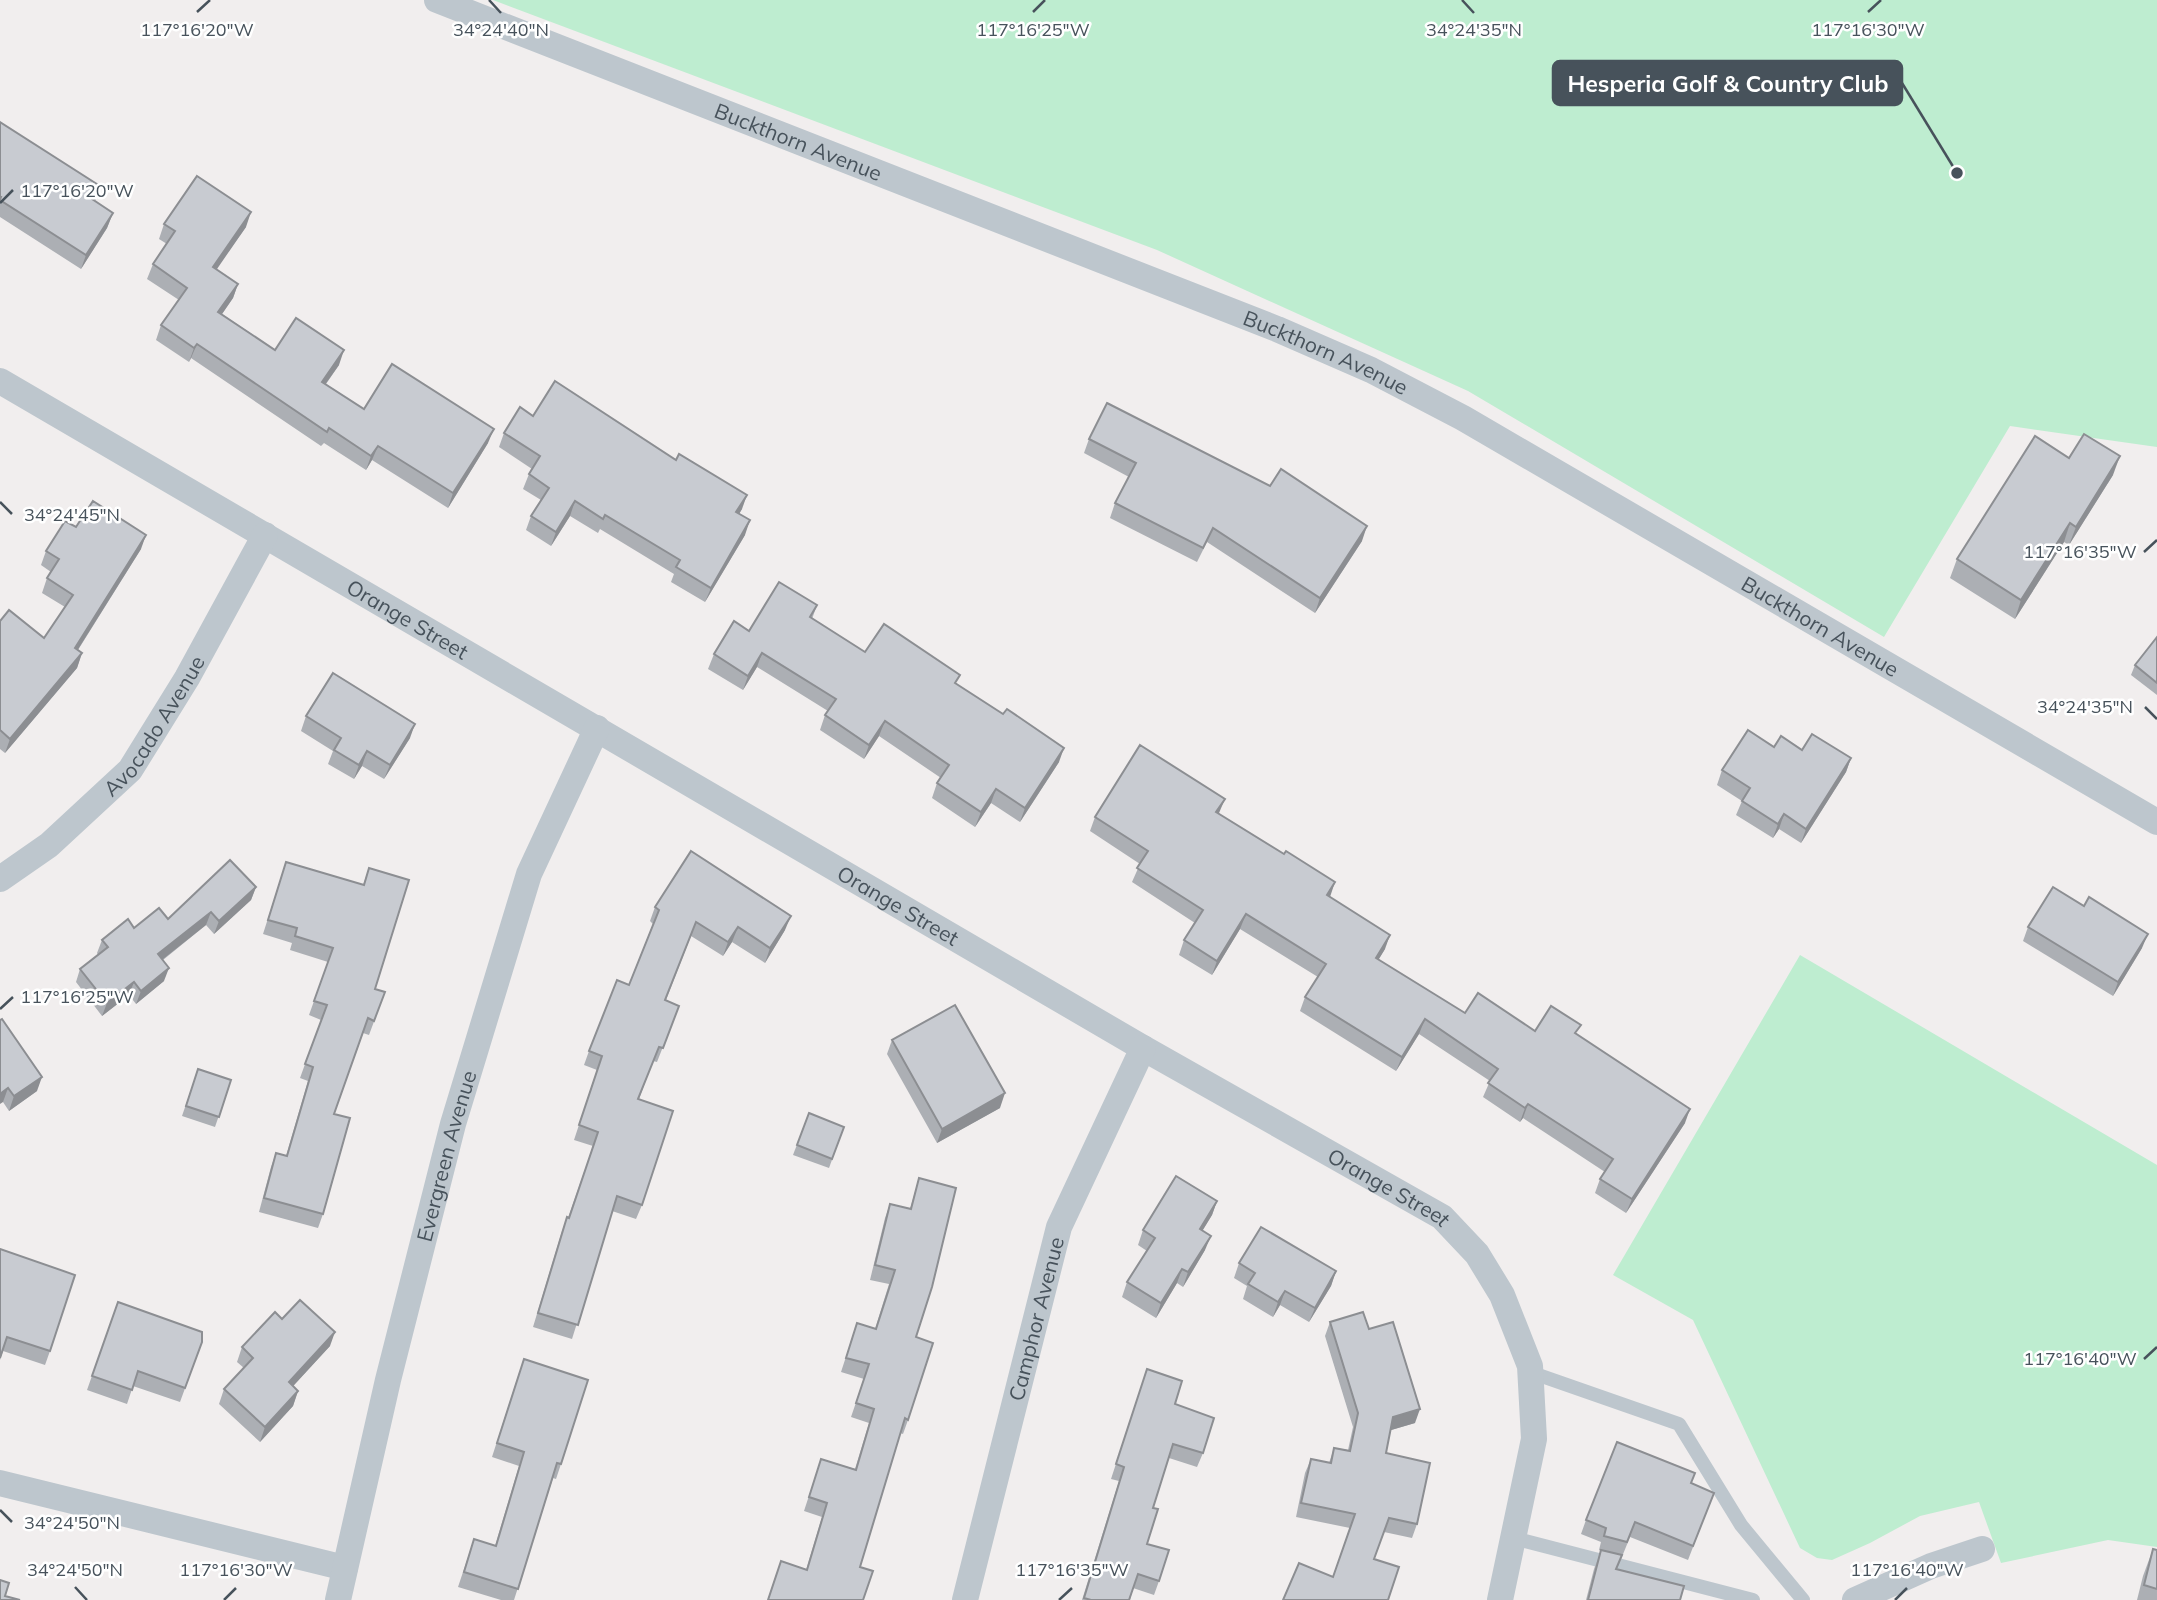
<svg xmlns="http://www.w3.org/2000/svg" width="2157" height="1600" viewBox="0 0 2157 1600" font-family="Mulish,sans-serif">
<rect width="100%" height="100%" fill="#f1eeee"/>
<!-- green -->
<g fill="#beedd0">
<path d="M493,0H2157V447L2010,426L1884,637L1468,391L1157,250Z"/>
<path d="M1800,955L2157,1165V1547L2108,1540L2001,1563L1979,1502L1920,1516L1870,1543L1832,1560L1817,1558L1800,1548L1693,1320L1613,1275Z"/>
</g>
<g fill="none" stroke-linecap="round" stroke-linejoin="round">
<!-- lane -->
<g stroke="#bdc6cd" stroke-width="14">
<path d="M1530,1372L1679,1424L1741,1525L1803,1600"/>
<path d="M1513,1538L1753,1600"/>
</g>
<!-- street -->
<g stroke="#bdc6cd" stroke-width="26">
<path id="s1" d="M437,0L1277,329L1371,370L1463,418L2157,822"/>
<path id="s2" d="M0,381L1143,1048L1442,1217L1477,1254L1502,1295L1530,1366L1534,1439L1500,1600"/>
<path id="s3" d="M0,879L49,845L130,770L187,678L265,535"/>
<path d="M0,1483L345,1568"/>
<path id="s4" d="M338,1600L388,1380L453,1124L529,874L597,728"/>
<path id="s5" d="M965,1600L1059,1227L1143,1048"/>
<path d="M1855,1600L1931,1566L1982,1549"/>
</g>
</g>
<!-- wall -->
<g fill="#acafb4">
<path d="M0,122L94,201L113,213L107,228L81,269L0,217Z"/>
<path d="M164,224L246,227L216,269L238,284L233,298L222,314L275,350L339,365L326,384L364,409L488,443L448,508L372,460L366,470L324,443L321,446L191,358L189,362L156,340L161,325L179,300L147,279L153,264L167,244L159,239Z"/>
<path d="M533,416L742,509L739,514L745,535L705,602L671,582L674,574L600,529L598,533L570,516L551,546L526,530L531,516L541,500L523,489L529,474L532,469L499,447L504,433Z"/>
<path d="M1089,439L1362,541L1315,613L1207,542L1197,562L1110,518L1115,503L1129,477L1084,453Z"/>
<path d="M2069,458L2113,475L2069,545L2064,542L2015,619L1950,578L1957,559Z"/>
<path d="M76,527L141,549L78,650L82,653L77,668L5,753L0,749V621L44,638L65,607L42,593L47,578L51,572L41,565L46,551Z"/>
<path d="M817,605L812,619L865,652L956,684L1059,762L1020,822L991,803L975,827L932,798L937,783L941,778L879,736L864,759L820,730L825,715L828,711L757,667L743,690L708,669L714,654L749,631Z"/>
<path d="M2157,637V695L2131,675L2135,665Z"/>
<path d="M306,716L410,738L384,779L362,766L354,779L328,764L333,751L301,731Z"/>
<path d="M1774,747L1802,750L1851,758L1846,772L1801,843L1779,829L1773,838L1736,815L1742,801L1717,785L1722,770Z"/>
<path d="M1219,814L1330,897L1385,949L1378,960L1465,1013L1535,1031L1577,1034L1685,1123L1626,1213L1595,1193L1600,1179L1605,1172L1523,1118L1520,1122L1483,1097L1490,1081L1419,1034L1396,1071L1300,1011L1305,997L1318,977L1240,929L1212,975L1179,955L1184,940L1195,923L1132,882L1140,864L1090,831L1095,817Z"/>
<path d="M286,862L363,885L369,868L375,989L385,992L369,1035L363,1033L334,1114L323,1214L318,1228L259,1212L271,1167L276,1153L286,1156L308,1081L300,1078L321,1020L309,1015L328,962L290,950L292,943L263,934Z"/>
<path d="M256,887L251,900L214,934L206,925L163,960L164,981L136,1004L129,995L102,1016L76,982L80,969L98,955L97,953L102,940L134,928L168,919Z"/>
<path d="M2084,906L2142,948L2113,996L2023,941L2028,927Z"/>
<path d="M655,907L785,930L765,963L732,942L723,956L691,936L666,1000L679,1006L657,1062L653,1061L639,1099L642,1205L636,1219L612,1211L572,1339L533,1327L562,1231L567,1217L568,1218L593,1146L574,1140L597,1070L584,1065L589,1051L629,985L653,924L650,921Z"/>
<path d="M0,1020L37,1091L9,1111L3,1102Z"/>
<path d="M892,1040L1000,1108L937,1143L887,1054Z"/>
<path d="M198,1069L231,1080L215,1127L182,1116Z"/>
<path d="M809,1113L844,1127L829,1168L793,1155Z"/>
<path d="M919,1178L916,1337L908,1420L903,1434L900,1433L860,1567L863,1600H768L781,1561L806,1570L822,1517L804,1511L821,1459L855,1469L869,1423L851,1417L864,1379L841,1372L857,1323L875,1329L889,1284L870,1280L885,1218L890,1204L910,1209Z"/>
<path d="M1217,1201L1212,1215L1202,1231L1205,1250L1183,1287L1177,1283L1156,1318L1122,1297L1127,1282L1147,1251L1138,1245L1143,1230Z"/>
<path d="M0,1249L50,1351L45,1365L3,1351L0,1360Z"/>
<path d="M1239,1263L1336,1271L1331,1286L1309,1322L1280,1305L1273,1317L1243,1299L1247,1286L1234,1278Z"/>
<path d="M118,1302L202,1342L180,1402L133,1386L127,1404L87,1390Z"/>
<path d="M282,1319L330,1346L293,1386L298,1391L293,1406L260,1442L219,1404L224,1389L244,1368L237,1362L242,1347Z"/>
<path d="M1330,1322L1369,1329L1415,1423L1391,1430L1386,1453L1417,1524L1412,1538L1384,1532L1333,1576L1350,1528L1296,1517L1305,1473L1311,1459L1329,1463L1334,1448L1348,1450L1353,1427L1325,1336Z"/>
<path d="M1147,1369L1175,1404L1203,1453L1197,1467L1169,1458L1153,1508L1147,1544L1159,1581L1154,1595L1133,1588L1130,1600H1082L1119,1481L1111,1479Z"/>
<path d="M519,1373L561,1464L556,1479L553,1478L514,1600H501L458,1587L474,1539L495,1546L519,1466L492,1457Z"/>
<path d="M1691,1483L1714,1493L1688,1560L1630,1537L1617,1569L1680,1600H1586L1594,1569L1601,1551L1599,1550L1601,1542L1581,1534L1586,1520Z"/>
<path d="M2153,1549L2157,1550V1600H2137L2143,1576Z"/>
</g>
<!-- shaded-wall -->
<g fill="#8c8e92">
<path d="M100,186L95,201L86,214L92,199Z"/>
<path d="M251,212L246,227L208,282L213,267Z"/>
<path d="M113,213L107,228L81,269L86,255Z"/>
<path d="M238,284L233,298L213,327L218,312Z"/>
<path d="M197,344L191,358L189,362L194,348Z"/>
<path d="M344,350L339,365L317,396L322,382Z"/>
<path d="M494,429L488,443L448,508L453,493Z"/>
<path d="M378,446L372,460L366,470L371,456Z"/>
<path d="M2120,456L2113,475L2069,545L2076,527Z"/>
<path d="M747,495L742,509L731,527L736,512Z"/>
<path d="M575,501L570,516L551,546L556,532Z"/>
<path d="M750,520L745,535L705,602L711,588Z"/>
<path d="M2070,523L2064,542L2015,619L2021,600Z"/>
<path d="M1367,526L1362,541L1315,613L1320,598Z"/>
<path d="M146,535L141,549L70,662L75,648Z"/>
<path d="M82,653L77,668L5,753L10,739Z"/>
<path d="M762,653L757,667L743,690L748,676Z"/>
<path d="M885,721L879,736L864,759L869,745Z"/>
<path d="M415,724L410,738L384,779L390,765Z"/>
<path d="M1064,748L1059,762L1020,822L1025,808Z"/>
<path d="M367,751L362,766L354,779L359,765Z"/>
<path d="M1851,758L1846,772L1801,843L1806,829Z"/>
<path d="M996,789L991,803L975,827L981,812Z"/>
<path d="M1225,799L1219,813L1211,826L1216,812Z"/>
<path d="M1784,814L1779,829L1773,838L1778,824Z"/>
<path d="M1335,882L1330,897L1327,895Z"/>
<path d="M256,887L251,900L214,934L219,921Z"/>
<path d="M211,912L206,925L153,967L158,954Z"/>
<path d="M1246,914L1240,929L1212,975L1217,961Z"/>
<path d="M791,916L785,930L765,963L770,948Z"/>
<path d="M738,927L732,942L723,956L728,942Z"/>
<path d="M2148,934L2142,948L2113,996L2118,982Z"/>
<path d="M1390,935L1385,949L1371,972L1376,958Z"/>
<path d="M169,968L164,981L136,1004L141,991Z"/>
<path d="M134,982L129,995L102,1016L107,1003Z"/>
<path d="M1425,1019L1419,1034L1396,1071L1402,1057Z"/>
<path d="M42,1077L37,1091L9,1111L14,1096Z"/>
<path d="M8,1088L3,1102L0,1104V1094Z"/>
<path d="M1005,1093L1000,1108L937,1143L942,1129Z"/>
<path d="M1528,1104L1523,1118L1520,1122L1525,1108Z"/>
<path d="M1690,1109L1685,1123L1626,1213L1632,1199Z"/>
<path d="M1217,1201L1212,1215L1195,1243L1200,1229Z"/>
<path d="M1211,1236L1205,1250L1183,1287L1188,1272Z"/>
<path d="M1182,1269L1177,1283L1156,1318L1161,1303Z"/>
<path d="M1336,1271L1331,1286L1309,1322L1315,1308Z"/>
<path d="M1285,1291L1280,1305L1273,1317L1278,1302Z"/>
<path d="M335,1332L330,1346L284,1396L289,1382Z"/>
<path d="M298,1391L293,1406L260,1442L265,1427Z"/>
<path d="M1420,1409L1415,1423L1388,1431L1393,1417Z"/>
</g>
<!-- building -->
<g fill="#c8cbd1" stroke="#8c8e92" stroke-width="2">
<path d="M0,122L100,186L92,199L113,213L86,255L0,200L1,197H0Z"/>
<path d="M197,176L251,212L213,267L238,284L218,312L275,350L296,318L344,350L322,382L364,409L392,364L494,429L453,493L378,446L371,456L329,428L327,432L197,344L194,348L161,325L187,288L153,264L175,231L164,224Z"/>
<path d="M555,381L676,460L679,454L747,495L736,512L750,520L711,588L676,567L680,560L605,515L603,519L575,501L556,532L531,516L549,488L529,474L540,456L504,433L520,407L533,416Z"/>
<path d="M1107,403L1270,486L1281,469L1367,526L1320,598L1213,528L1203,548L1115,503L1136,463L1089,439Z"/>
<path d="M2084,434L2120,456L2076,527L2070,523L2021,600L1957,559L2035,436L2069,458Z"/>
<path d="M93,501L146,535L75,648L82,653L10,739L0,730V621L9,610L44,638L73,595L47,578L59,559L46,551L65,521L76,527Z"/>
<path d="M779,582L817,605L810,617L865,652L884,624L960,675L955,683L1003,714L1007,709L1064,748L1025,808L996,789L981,812L937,783L949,765L885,721L869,745L825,715L836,699L762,653L748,676L714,654L734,621L749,631Z"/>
<path d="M2157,637V683L2135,665Z"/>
<path d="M333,673L415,724L390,765L367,751L359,765L334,750L341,738L306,716Z"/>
<path d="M1748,730L1774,747L1781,736L1802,750L1812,734L1851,758L1806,829L1784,814L1778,824L1742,801L1750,788L1722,770Z"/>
<path d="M1140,745L1225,799L1216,812L1284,854L1286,851L1335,882L1327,895L1390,935L1376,958L1465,1013L1478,993L1535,1031L1551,1006L1581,1025L1575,1033L1690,1109L1632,1199L1600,1179L1613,1159L1528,1104L1525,1108L1488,1083L1498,1069L1425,1019L1402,1057L1305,997L1326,964L1246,914L1217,961L1184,940L1203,910L1137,868L1148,851L1095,817Z"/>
<path d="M691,851L791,916L770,948L738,927L728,942L696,922L665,1000L679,1006L663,1048L659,1047L638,1099L673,1111L642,1205L617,1196L578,1325L538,1313L567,1217L569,1218L598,1132L579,1125L602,1056L589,1051L617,980L629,985L659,910L655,907Z"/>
<path d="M230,860L256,887L219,921L211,912L158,954L169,968L141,991L134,982L107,1003L80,969L108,947L102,940L128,919L134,928L159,908L168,919Z"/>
<path d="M286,862L364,885L369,868L409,880L375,989L385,992L374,1021L368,1018L334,1114L350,1118L323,1214L264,1198L276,1153L287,1156L313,1067L305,1064L327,1005L314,1001L333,948L295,936L297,928L268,920Z"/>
<path d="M2053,887L2084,906L2089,897L2148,934L2118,982L2028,927Z"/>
<path d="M955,1005L1005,1093L942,1129L892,1040Z"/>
<path d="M2,1019L42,1077L14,1096L8,1088L0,1094V1020Z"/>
<path d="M198,1069L231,1080L219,1117L186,1106Z"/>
<path d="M809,1113L844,1127L832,1159L797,1145Z"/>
<path d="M1176,1176L1217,1201L1200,1229L1211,1236L1188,1272L1182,1269L1161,1303L1127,1282L1155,1238L1143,1230Z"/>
<path d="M919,1178L956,1188L932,1287L916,1337L933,1343L908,1420L905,1418L860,1567L873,1571L863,1600H768L781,1561L807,1570L827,1503L809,1497L821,1459L856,1470L874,1409L856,1403L869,1364L846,1358L857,1323L876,1329L895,1270L875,1265L890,1204L911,1209Z"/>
<path d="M1261,1227L1336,1271L1315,1308L1285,1291L1278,1302L1248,1284L1255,1273L1239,1263Z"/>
<path d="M0,1249L75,1275L50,1351L7,1337L0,1358Z"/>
<path d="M300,1300L335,1332L289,1382L298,1391L265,1427L224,1389L253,1358L242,1347L275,1312L282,1319Z"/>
<path d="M118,1302L202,1332V1342L185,1388L138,1371L132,1390L92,1376Z"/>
<path d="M1363,1312L1369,1329L1393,1322L1420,1409L1393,1417L1386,1453L1430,1463L1417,1524L1389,1518L1374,1559L1399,1567L1388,1600H1283L1299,1563L1333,1577L1355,1514L1301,1503L1311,1459L1331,1463L1334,1448L1350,1451L1358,1413L1330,1322Z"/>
<path d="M524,1359L588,1380L561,1464L557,1463L518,1589L464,1572L474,1539L496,1546L524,1452L497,1443Z"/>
<path d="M1147,1369L1182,1381L1175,1404L1214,1418L1203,1453L1173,1444L1153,1508L1158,1509L1147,1544L1169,1550L1159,1581L1138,1574L1129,1600H1091L1084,1598L1124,1467L1116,1464Z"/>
<path d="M1617,1442L1695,1473L1691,1483L1714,1493L1693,1546L1635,1522L1627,1542L1604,1536L1606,1528L1586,1520Z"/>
<path d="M2153,1549L2157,1550V1589L2144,1585Z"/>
<path d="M1601,1550L1622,1555L1616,1569L1684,1586L1680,1600H1588Z"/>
<path d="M0,1580L9,1583L5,1596L20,1600H0Z"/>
</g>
<!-- ticks -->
<path fill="none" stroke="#47525b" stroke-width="2.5" d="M489,0L501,13M1462,0L1474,13M197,12L210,0M1033,12L1045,0M1868,12L1881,0M0,203L13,190M0,502L12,514M2144,552L2157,540M2145,707L2157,719M0,1009L13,997M2144,1359L2157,1347M0,1510L12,1522M75,1587L87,1600M224,1600L236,1588M1059,1600L1072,1588M1895,1600L1907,1588"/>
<g text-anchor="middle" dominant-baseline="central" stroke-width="5" stroke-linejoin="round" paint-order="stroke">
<!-- street labels -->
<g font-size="21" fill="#47525b" stroke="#fff">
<text stroke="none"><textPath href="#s1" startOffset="388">Buckthorn Avenue</textPath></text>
<text stroke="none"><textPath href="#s1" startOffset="956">Buckthorn Avenue</textPath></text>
<text stroke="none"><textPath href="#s2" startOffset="472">Orange Street</textPath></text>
<text stroke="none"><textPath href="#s1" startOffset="1522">Buckthorn Avenue</textPath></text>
<text stroke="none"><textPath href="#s3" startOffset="220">Avocado Avenue</textPath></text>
<text stroke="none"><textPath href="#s2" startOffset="1040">Orange Street</textPath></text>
<text stroke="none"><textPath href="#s4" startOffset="457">Evergreen Avenue</textPath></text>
<text stroke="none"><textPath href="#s2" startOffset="1606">Orange Street</textPath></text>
<text stroke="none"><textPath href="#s5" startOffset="290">Camphor Avenue</textPath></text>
</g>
</g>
<g font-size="18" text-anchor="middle" fill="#47525b" stroke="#fff" stroke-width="5" stroke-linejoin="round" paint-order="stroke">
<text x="197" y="36">117°16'20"W</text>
<text x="1033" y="36">117°16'25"W</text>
<text x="1868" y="36">117°16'30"W</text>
<text x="501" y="36">34°24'40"N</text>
<text x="1474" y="36">34°24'35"N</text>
<text x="77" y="197">117°16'20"W</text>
<text x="72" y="521">34°24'45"N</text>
<text x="2080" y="558">117°16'35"W</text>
<text x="2085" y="713">34°24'35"N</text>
<text x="77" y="1003">117°16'25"W</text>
<text x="2080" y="1365">117°16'40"W</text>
<text x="72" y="1529">34°24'50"N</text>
<text x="75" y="1576">34°24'50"N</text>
<text x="236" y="1576">117°16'30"W</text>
<text x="1072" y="1576">117°16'35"W</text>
<text x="1907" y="1576">117°16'40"W</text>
</g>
<!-- callouts -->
<path fill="none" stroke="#47525b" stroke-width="2.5" d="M1957 173L1902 83"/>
<circle fill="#47525b" stroke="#fff" stroke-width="2.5" cx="1957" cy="173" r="7"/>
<rect fill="#47525b" stroke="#47525b" stroke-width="2.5" x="1553" y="61" width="349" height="44" rx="7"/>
<g font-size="23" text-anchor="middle" font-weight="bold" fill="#fff">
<text x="1728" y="92">Hesperia Golf &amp; Country Club</text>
</g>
</svg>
